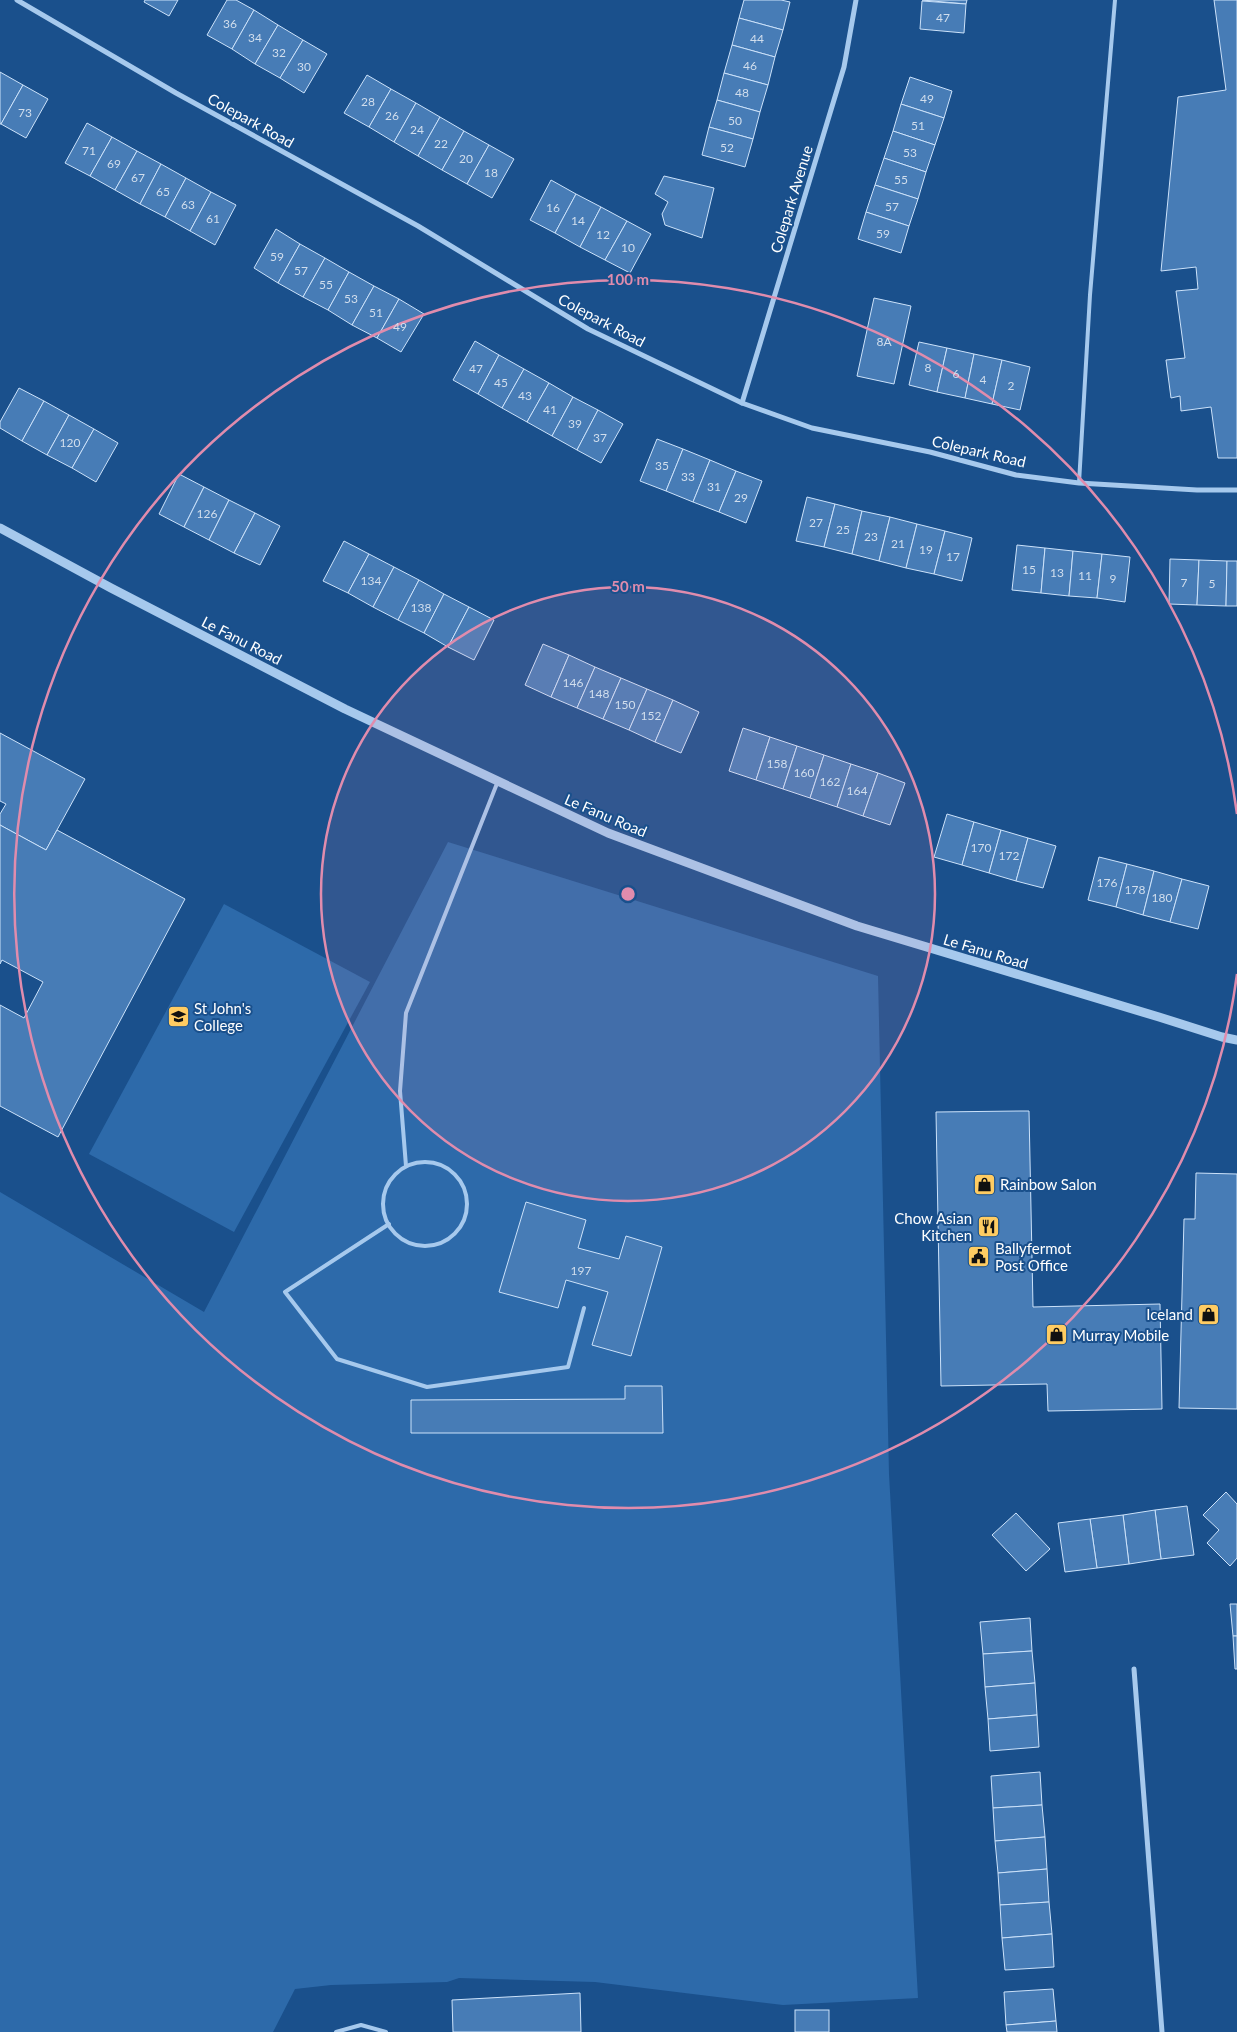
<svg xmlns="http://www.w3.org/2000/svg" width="1237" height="2032" viewBox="0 0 1237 2032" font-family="Lato,sans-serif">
<rect width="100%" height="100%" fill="#1a508c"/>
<!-- green -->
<g fill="#2d6aaa">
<path d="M448,842L878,976L889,1474L918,1998L783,2005L595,1982L459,1978L447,1982L331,1985L295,1989L273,2032H0V1192L204,1312Z"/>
<path d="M224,904L370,982L234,1232L89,1154Z"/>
</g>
<!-- building -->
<g fill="#477cb6" stroke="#cce2fa">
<path d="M145,0H178L169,16L144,2Z"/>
<path d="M227,0H236L254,10L232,49L207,35Z"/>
<path d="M744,0H781L790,2L783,30L739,18Z"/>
<path d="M922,0H967L966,4Z"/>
<path d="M1214,0H1237V458H1218L1211,407L1181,411L1180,396L1171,398L1166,360L1185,358L1176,291L1198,289L1196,267L1161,271L1178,97L1226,90Z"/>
<path d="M922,1L966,4L964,33L920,29Z"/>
<path d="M254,10L278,25L255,64L232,49Z"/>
<path d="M739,18L783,30L775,57L732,45Z"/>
<path d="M278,25L303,40L280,78L255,64Z"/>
<path d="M303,40L327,54L304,93L280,78Z"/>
<path d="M732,45L775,57L768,85L724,73Z"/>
<path d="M0,72L23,85L1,124H0Z"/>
<path d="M724,73L768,85L760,112L717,100Z"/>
<path d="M367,75L391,89L369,127L344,113Z"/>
<path d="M910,77L952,91L944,118L901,104Z"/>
<path d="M23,85L48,99L26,138L1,124Z"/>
<path d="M391,89L416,103L394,142L369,127Z"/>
<path d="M717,100L760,112L753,139L709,127Z"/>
<path d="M416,103L440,117L418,156L394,142Z"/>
<path d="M901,104L944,118L935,145L893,131Z"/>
<path d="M440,117L464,131L442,170L418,156Z"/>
<path d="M87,123L112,137L90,176L65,163Z"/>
<path d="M709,127L753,139L745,167L702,155Z"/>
<path d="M464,131L489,145L467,184L442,170Z"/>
<path d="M893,131L935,145L926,172L884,158Z"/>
<path d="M112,137L137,151L115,190L90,176Z"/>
<path d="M489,145L514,159L492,198L467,184Z"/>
<path d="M137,151L161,164L140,204L115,190Z"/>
<path d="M884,158L926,172L918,199L875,185Z"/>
<path d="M161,164L186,178L165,217L140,204Z"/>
<path d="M664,176L714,188L702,238L665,225L662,214L668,202L655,194Z"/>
<path d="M186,178L211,192L190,231L165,217Z"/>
<path d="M551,180L576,194L555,233L530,220Z"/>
<path d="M875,185L918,199L909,226L866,212Z"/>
<path d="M211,192L236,205L215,245L190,231Z"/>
<path d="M576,194L601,207L580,247L555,233Z"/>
<path d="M601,207L627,221L605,260L580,247Z"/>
<path d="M866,212L909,226L901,253L858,239Z"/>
<path d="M627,221L651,234L630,273L605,260Z"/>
<path d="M276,229L300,244L278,283L254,268Z"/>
<path d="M300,244L325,258L303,297L278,283Z"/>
<path d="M325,258L349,272L328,310L303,297Z"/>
<path d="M349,272L374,286L352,325L328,310Z"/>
<path d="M374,286L399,299L377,338L352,325Z"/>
<path d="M874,298L911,306L894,384L857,376Z"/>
<path d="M399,299L424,314L401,352L377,338Z"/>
<path d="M475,341L499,355L478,394L453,380Z"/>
<path d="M919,342L947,348L937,392L909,385Z"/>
<path d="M947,348L974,354L965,398L937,392Z"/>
<path d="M974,354L1002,360L992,404L965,398Z"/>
<path d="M499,355L524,369L502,408L478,394Z"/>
<path d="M1002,360L1030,367L1020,410L992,404Z"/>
<path d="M524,369L549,383L527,422L502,408Z"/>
<path d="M549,383L573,397L552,436L527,422Z"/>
<path d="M19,388L44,401L22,441L0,428V422Z"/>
<path d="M573,397L598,410L577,450L552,436Z"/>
<path d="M44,401L69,415L47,455L22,441Z"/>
<path d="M598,410L623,424L601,463L577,450Z"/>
<path d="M69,415L94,429L72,468L47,455Z"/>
<path d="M94,429L118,443L96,482L72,468Z"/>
<path d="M657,439L683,449L666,491L640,481Z"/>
<path d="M683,449L710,460L693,502L666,491Z"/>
<path d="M710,460L736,471L719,512L693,502Z"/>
<path d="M736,471L762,481L746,523L719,512Z"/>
<path d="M179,474L204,487L184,527L159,514Z"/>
<path d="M204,487L229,500L209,540L184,527Z"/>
<path d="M807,497L835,504L824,547L796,541Z"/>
<path d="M229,500L255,513L234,553L209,540Z"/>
<path d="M835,504L862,511L852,554L824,547Z"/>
<path d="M862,511L890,517L879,561L852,554Z"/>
<path d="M255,513L280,526L260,565L234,553Z"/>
<path d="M890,517L917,524L906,568L879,561Z"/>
<path d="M917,524L945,531L934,574L906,568Z"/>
<path d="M945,531L972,538L962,581L934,574Z"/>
<path d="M344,541L369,554L348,593L323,581Z"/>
<path d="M1017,545L1045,548L1041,593L1012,590Z"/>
<path d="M1045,548L1073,551L1069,596L1041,593Z"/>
<path d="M1073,551L1102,554L1097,598L1069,596Z"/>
<path d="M369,554L394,567L373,607L348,593Z"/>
<path d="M1102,554L1130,557L1125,602L1097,598Z"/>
<path d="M1170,559L1199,560L1197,605L1169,604Z"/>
<path d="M1199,560L1227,561L1226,606L1197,605Z"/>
<path d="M1227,561H1237V606H1226Z"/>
<path d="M394,567L419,580L398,620L373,607Z"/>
<path d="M419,580L444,594L424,633L398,620Z"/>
<path d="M444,594L469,607L448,647L424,633Z"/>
<path d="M469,607L494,620L474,660L448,647Z"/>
<path d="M543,644L569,655L551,697L525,685Z"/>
<path d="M569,655L595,667L577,708L551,697Z"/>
<path d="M595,667L621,678L603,719L577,708Z"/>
<path d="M621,678L647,689L629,730L603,719Z"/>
<path d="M647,689L673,700L655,742L629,730Z"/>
<path d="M673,700L699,712L681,753L655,742Z"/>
<path d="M743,728L770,737L756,780L729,771Z"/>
<path d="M0,733L85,779L46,850L0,825V814L6,804L0,801Z"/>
<path d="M770,737L797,746L783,789L756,780Z"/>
<path d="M797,746L824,755L810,798L783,789Z"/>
<path d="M824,755L851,764L837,807L810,798Z"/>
<path d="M851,764L878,773L863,816L837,807Z"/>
<path d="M878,773L905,783L890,825L863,816Z"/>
<path d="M947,814L974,822L962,865L934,857Z"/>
<path d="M974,822L1001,830L989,873L962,865Z"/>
<path d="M0,825L46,850L57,830L185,899L58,1137L0,1106V1005L24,1018L43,982L2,960L0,964Z"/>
<path d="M1001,830L1028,838L1016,881L989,873Z"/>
<path d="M1028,838L1056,846L1043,888L1016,881Z"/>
<path d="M1099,857L1127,864L1116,907L1088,900Z"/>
<path d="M1127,864L1154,871L1143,915L1116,907Z"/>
<path d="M1154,871L1182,879L1170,922L1143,915Z"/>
<path d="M1182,879L1209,886L1198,929L1170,922Z"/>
<path d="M1020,1111H1029L1033,1307L1160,1304L1162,1409L1048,1411L1047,1384L941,1386L936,1112Z"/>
<path d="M1196,1173L1237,1174V1409L1179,1408L1184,1219H1195Z"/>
<path d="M526,1202L586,1220L578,1248L619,1259L626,1236L662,1247L631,1356L592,1345L608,1292L566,1280L558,1308L499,1292Z"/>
<path d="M625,1386H662L663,1433H411V1400L625,1399Z"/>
<path d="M1226,1492L1237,1504V1558L1230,1566L1207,1543L1219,1530L1203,1515Z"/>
<path d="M1187,1506L1194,1555L1161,1559L1155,1510Z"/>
<path d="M1155,1510L1161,1559L1129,1564L1123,1515Z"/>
<path d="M1016,1513L1050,1549L1026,1571L992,1535Z"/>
<path d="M1123,1515L1129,1564L1097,1568L1090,1519Z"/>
<path d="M1090,1519L1097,1568L1065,1572L1058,1523Z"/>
<path d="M1230,1604H1237V1636H1233Z"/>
<path d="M1030,1618L1032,1651L983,1654L980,1622Z"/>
<path d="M1233,1636H1237V1669H1235Z"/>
<path d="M1032,1651L1035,1683L985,1687L983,1654Z"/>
<path d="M1035,1683L1037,1715L988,1719L985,1687Z"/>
<path d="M1037,1715L1039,1747L990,1751L988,1719Z"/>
<path d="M1040,1772L1042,1805L993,1808L991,1776Z"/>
<path d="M1042,1805L1045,1837L995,1841L993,1808Z"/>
<path d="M1045,1837L1047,1869L998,1873L995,1841Z"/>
<path d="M1047,1869L1049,1902L1000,1905L998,1873Z"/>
<path d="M1049,1902L1052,1934L1002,1938L1000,1905Z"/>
<path d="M1052,1934L1054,1967L1005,1970L1002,1938Z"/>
<path d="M1053,1989L1056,2021L1006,2025L1004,1992Z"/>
<path d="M580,1993L581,2032H453L452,2000Z"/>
<rect x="795" y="2010" width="34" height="22"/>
<path d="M1056,2021L1057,2032H1007L1006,2025Z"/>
</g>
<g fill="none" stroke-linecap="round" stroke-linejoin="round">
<!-- service -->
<g stroke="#a6c9ed" stroke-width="4">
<path d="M1079,483L1090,295L1115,0"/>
<circle cx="425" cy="1204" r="42"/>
<path d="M406,1166L400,1091L406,1013L498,781"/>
<path d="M389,1224L285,1292L337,1359L427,1387L568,1367L584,1308"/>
<path d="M336,2032L361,2025L386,2032"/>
</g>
<!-- minor -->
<g stroke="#a6c9ed" stroke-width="5">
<path d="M17,0L176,93L418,226L588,329L742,403L812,428L930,452L1016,475L1079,483L1197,490H1237"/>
<path d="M742,403L844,67L856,0"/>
<path d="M1134,1669L1162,2032"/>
</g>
<!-- tertiary -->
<path stroke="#a6c9ed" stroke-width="9" d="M0,528L111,588L345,709L608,833L857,926L1159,1017L1222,1037L1237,1040"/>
</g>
<!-- distance rings -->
<circle cx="628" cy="894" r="307" fill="#e08cad" fill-opacity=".12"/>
<g fill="none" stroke="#e08cad" stroke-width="2.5">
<circle cx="628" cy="894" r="307"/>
<path d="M1237 974A614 614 0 1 1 1237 814"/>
</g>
<!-- icons -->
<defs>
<symbol id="school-square" viewBox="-11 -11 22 22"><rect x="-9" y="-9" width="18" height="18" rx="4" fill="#ffcc62" stroke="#1a508c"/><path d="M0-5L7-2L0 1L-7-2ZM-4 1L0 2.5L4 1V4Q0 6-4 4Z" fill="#111"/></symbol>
<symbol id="shop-square" viewBox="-11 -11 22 22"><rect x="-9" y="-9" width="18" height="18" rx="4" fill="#ffcc62" stroke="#1a508c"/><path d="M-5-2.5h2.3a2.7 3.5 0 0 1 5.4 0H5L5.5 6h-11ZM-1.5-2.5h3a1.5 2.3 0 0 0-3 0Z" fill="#111"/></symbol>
<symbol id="restaurant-square" viewBox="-11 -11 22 22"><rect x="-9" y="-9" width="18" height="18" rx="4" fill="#ffcc62" stroke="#1a508c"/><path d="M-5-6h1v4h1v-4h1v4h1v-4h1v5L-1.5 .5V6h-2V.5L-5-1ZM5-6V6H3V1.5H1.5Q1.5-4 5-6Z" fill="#111"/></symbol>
<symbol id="civic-square" viewBox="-11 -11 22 22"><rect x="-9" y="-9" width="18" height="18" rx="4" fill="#ffcc62" stroke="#1a508c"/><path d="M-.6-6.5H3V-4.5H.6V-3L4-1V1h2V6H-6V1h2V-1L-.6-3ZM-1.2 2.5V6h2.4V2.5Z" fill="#111"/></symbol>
</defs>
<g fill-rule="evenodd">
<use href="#school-square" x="166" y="1004" width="25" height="25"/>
<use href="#shop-square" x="972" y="1172" width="25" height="25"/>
<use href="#restaurant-square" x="976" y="1214" width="25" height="25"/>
<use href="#civic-square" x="966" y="1244" width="25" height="25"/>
<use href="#shop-square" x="1196" y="1302" width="25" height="25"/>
<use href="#shop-square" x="1044" y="1322" width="25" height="25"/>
</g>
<g text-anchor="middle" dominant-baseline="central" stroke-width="4" stroke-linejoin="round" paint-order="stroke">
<!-- number labels -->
<g font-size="12" fill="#d1deed">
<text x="943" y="17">47</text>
<text x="230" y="23">36</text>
<text x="255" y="37">34</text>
<text x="757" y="38">44</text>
<text x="279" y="52">32</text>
<text x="750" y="65">46</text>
<text x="304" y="66">30</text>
<text x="742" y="92">48</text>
<text x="927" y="98">49</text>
<text x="368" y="101">28</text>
<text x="25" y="112">73</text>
<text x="392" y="115">26</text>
<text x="735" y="120">50</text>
<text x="918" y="125">51</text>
<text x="417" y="129">24</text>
<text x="441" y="143">22</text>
<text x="727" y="147">52</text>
<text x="89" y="150">71</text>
<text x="910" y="152">53</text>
<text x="466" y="158">20</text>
<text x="114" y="163">69</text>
<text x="491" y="172">18</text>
<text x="138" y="177">67</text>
<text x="901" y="179">55</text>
<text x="163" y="191">65</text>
<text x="188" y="204">63</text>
<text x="892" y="206">57</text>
<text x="553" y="207">16</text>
<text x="213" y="218">61</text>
<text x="578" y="220">14</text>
<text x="883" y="233">59</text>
<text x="603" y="234">12</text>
<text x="628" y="247">10</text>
<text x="277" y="256">59</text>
<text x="301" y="270">57</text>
<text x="326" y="284">55</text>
<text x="351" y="298">53</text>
<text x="376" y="312">51</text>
<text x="400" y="326">49</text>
<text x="884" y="341">8A</text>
<text x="928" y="367">8</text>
<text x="476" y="368">47</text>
<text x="956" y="373">6</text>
<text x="983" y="379">4</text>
<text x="501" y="382">45</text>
<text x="1011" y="385">2</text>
<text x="525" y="395">43</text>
<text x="550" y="409">41</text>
<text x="575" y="423">39</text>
<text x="600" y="437">37</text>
<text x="70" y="442">120</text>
<text x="662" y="465">35</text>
<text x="688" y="476">33</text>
<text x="714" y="486">31</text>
<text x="741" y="497">29</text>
<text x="207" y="513">126</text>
<text x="816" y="522">27</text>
<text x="843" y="529">25</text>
<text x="871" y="536">23</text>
<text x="898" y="543">21</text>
<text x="926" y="549">19</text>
<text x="953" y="556">17</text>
<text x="1029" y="569">15</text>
<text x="1057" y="572">13</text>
<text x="1085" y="575">11</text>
<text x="1113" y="578">9</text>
<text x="371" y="580">134</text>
<text x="1184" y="582">7</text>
<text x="1212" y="583">5</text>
<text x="421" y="607">138</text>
<text x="573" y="682">146</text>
<text x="599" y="693">148</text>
<text x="625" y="704">150</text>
<text x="651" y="715">152</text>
<text x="777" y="763">158</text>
<text x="804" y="772">160</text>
<text x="830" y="781">162</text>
<text x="857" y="790">164</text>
<text x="981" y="847">170</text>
<text x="1009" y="855">172</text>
<text x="1107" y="882">176</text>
<text x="1135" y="889">178</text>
<text x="1162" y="897">180</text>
<text x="581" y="1270">197</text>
</g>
<!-- street labels -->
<g font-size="15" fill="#fff" stroke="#1a508c">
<text transform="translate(251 120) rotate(29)">Colepark Road</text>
<text transform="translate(791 199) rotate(-73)">Colepark Avenue</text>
<text transform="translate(602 320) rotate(28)">Colepark Road</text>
<text transform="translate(979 451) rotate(13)">Colepark Road</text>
<text transform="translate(242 640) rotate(27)">Le Fanu Road</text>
<text transform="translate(606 815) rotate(23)">Le Fanu Road</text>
<text transform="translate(986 951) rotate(17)">Le Fanu Road</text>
</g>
<!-- poi labels -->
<g font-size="15" fill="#fff" stroke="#1a508c" text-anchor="start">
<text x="194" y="1008">St John's<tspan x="194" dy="17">College</tspan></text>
<text x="1000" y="1184">Rainbow Salon</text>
<text x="972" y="1218" text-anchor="end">Chow Asian<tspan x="972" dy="17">Kitchen</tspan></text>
<text x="995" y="1248">Ballyfermot<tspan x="995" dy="17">Post Office</tspan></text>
<text x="1193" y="1314" text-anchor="end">Iceland</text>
<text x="1072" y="1335">Murray Mobile</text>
</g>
</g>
<circle cx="628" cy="894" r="8" fill="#e08cad" stroke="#1a508c" stroke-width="2.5"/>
<g font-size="15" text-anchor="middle" font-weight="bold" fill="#e08cad" stroke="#1a508c" stroke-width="4" stroke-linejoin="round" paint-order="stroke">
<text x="628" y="285">100 m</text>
<text x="628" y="592">50 m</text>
</g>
</svg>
